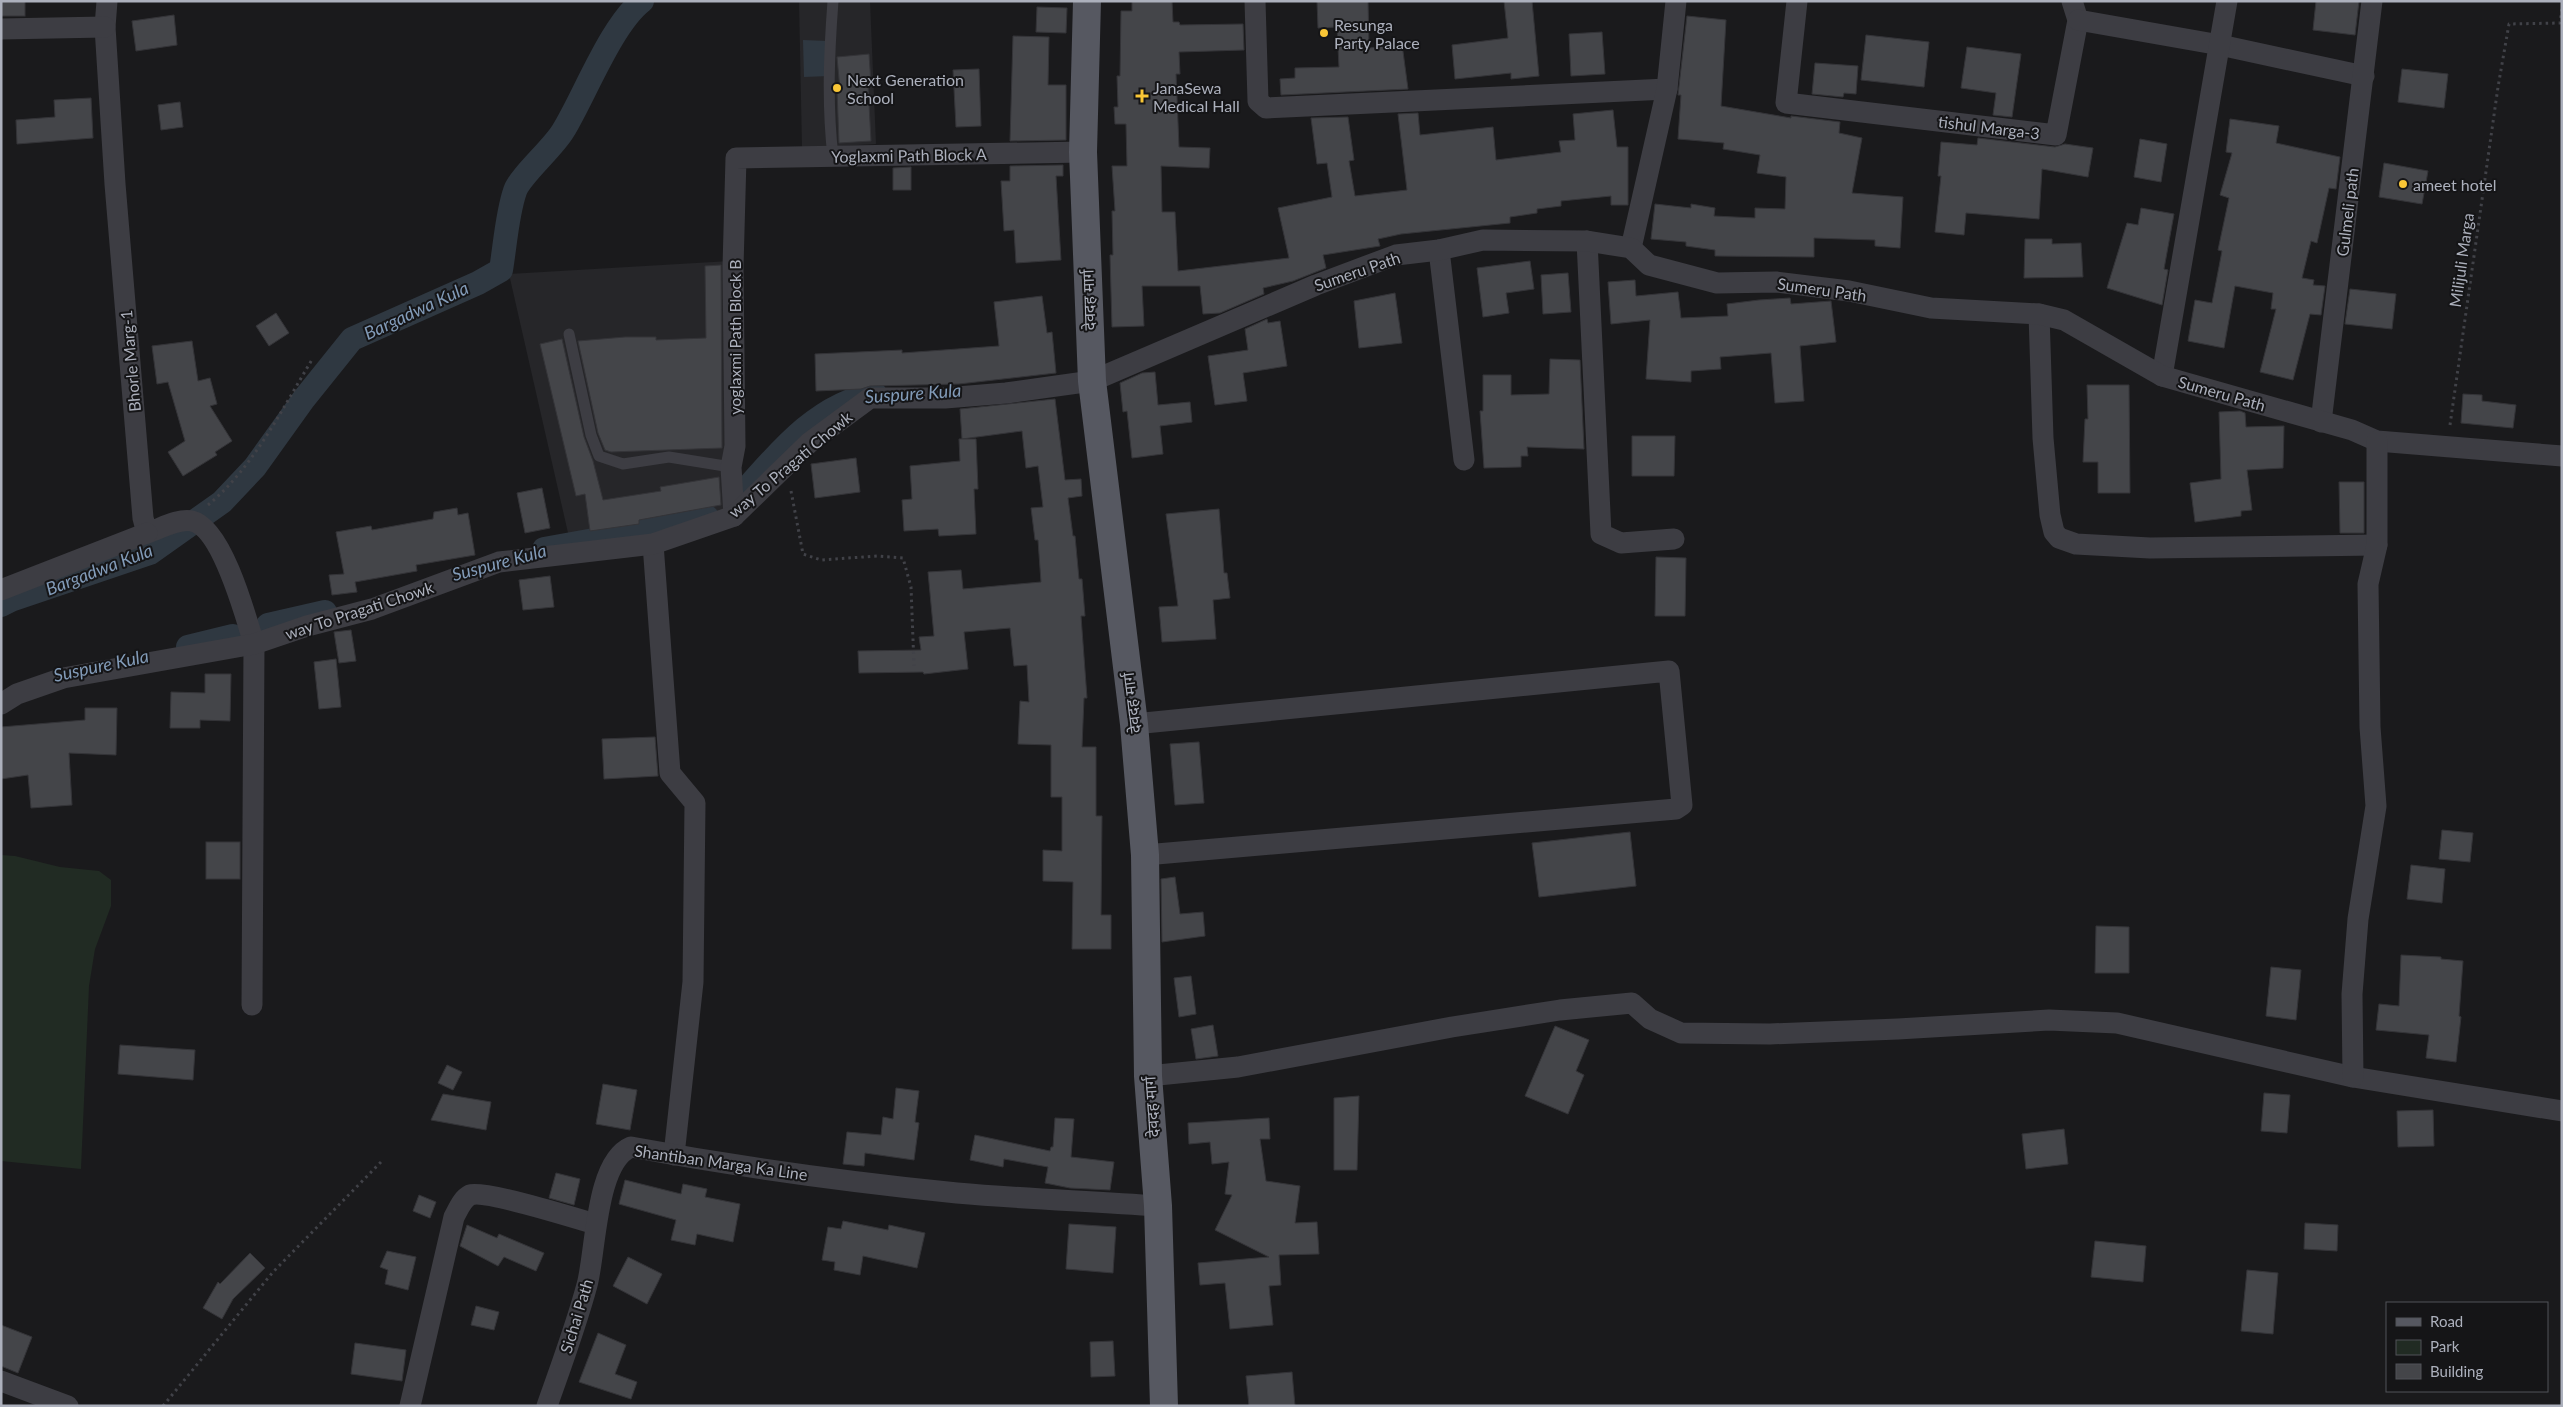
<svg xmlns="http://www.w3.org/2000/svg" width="2563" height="1407" viewBox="0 0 2563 1407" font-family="Lato,'Noto Sans Devanagari',sans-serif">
<rect width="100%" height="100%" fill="#1a1a1c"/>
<!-- built -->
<g fill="#262629">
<path d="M799,1H870L876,144L802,148Z"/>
<path d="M730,261L724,516L571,546L509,274Z"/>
</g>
<!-- green -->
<path fill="#212b23" d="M1,855L15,856L60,867L99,871L111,880V906L95,949L89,986L81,1169L1,1161Z"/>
<!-- water -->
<path fill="#2f3841" d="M803,40L828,41L829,76L804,77Z"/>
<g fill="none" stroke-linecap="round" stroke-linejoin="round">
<!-- canal -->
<g stroke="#2f3841" stroke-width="24">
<path d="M748,487C782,448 822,402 875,394"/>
<path d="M544,549L694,522L707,517"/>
<path d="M1,605L11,600L150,553L222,502L255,467L303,400L352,339L478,283L501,270C505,246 507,214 515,191C520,176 553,148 563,131C584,97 611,25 642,1"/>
<path d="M268,625L325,612"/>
<path d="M188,647L233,636"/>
</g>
</g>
<!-- building -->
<g fill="#444549" stroke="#343438">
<rect x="1" y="1" width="24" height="15"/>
<path d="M1132,1H1172L1173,22H1179L1180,25L1243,24L1244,50L1179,52L1180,74H1176L1179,147L1210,148L1209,168L1161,166L1162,212H1175L1178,271L1289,258L1278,208L1332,197L1327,163L1317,164L1311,118L1348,117L1354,160L1349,161L1355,196L1407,190L1398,114L1418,113L1420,135L1493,127L1496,160L1561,152L1559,141L1575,140L1573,114L1613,110L1617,147H1628V205H1611V196L1561,201V206L1537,209V213L1510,217V223L1401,234L1378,239L1380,246L1323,255L1326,268L1293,281L1263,288L1264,294L1220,313L1203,314L1200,286H1142L1144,326L1112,327L1110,255H1113L1112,211H1115L1112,166H1127L1126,124H1115L1114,107H1118L1117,76H1120L1121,11H1132Z"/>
<path d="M1317,1H1368L1369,48L1402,44L1408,89L1281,95L1280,79L1295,78V68L1339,67L1337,27L1318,28Z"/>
<path d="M1504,1H1532L1539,76L1511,79V73L1455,79L1452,45L1508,38Z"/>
<path d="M2316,1H2359L2355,35L2313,30Z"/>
<path d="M1037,7L1067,8L1066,33L1036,32Z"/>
<path d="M174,15L177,45L136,51L132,21Z"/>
<path d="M1687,16L1726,20L1721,106L1791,118V116L1840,122L1839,133L1862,138L1852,193L1903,197L1900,248L1875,246V240L1814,238V257L1715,256V250L1686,246V242L1651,239L1655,204L1691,208V204L1715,208L1714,216L1755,218V208L1785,209L1786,177L1757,173L1760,155L1723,149L1724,143L1678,139L1681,95H1678Z"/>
<path d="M1602,32L1605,74L1571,76L1569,34Z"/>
<path d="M1866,35L1929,42L1924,87L1861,80Z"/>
<path d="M1013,36L1049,37L1048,85H1066V140L1010,141Z"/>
<path d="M1967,47L2021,54L2012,117L1993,115L1996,93L1961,88Z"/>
<path d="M869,54L871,84L868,85L871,141L839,143L837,90H840L837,57Z"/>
<path d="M1815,63L1858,66L1856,94L1844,93L1843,97L1812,94Z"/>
<path d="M979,69L981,126L956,127L953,70Z"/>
<path d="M2402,69L2448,74L2444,108L2398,102Z"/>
<path d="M91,98L93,138L17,144L16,120L55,117L54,100Z"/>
<path d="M180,102L183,127L161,130L158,105Z"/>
<path d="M2230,119L2279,126L2276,143L2340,157L2336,189L2329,188L2317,243L2311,241L2302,278L2314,280L2313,285L2325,286L2321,315L2310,314L2293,380L2260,372L2276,309H2271L2273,293L2235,286L2224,348L2188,341L2195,300L2212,303L2222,251L2218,250L2229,198L2220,195L2232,153L2226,152Z"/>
<path d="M1978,138L2055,147L2065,144L2093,148L2088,177L2042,169L2039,219L1966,213L1964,235L1935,232L1941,176H1938L1941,142L1977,145Z"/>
<path d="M2140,139L2167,144L2161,182L2134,177Z"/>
<path d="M2384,163L2428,171L2422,204L2379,197Z"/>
<path d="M1063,165V176H1056L1061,260L1016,263L1014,230L1004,231L1001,181H1010V166Z"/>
<path d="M911,167V190H893V168Z"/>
<path d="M2141,208L2174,214L2164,269L2168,270L2162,305L2107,288L2127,223L2138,225Z"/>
<path d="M2025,239H2052V244L2081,243L2083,277L2024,278Z"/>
<path d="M1530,261L1534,289L1506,293L1509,313L1483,317L1477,268Z"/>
<path d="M721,265L722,448L611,452L605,450L598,433L578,341L625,337H656V340L706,338L705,266Z"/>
<path d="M1568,273L1571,312L1543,314L1541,275Z"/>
<path d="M1635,280L1636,296L1678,292L1681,318L1728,316L1727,304L1759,300L1790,298L1791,304L1831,301L1836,342L1800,346L1804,401L1775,403L1771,353L1720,357L1721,369L1691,371V382L1646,379L1650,320L1611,324L1608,282Z"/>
<path d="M2350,289L2396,294L2392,329L2345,324Z"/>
<path d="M1395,293L1402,343L1359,348L1354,301Z"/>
<path d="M1042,296L1047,333L1052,332L1056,373L959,384L870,386L861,389L816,391L815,354L902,350V353L999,346L994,302Z"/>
<path d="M276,313L289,333L269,346L256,326Z"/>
<path d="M1267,319L1268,323L1280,321L1287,366L1243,373L1247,401L1215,405L1208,356L1248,350L1245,329Z"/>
<path d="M562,339L584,437L593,461L603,500L661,491L660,487L719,477L721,505L639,520V524L590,531L585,494L576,496L540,344Z"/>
<path d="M192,341L198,381L210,378L217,404L210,406L232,441L215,452L217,455L183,476L168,452L185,441L168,382L157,384L152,346Z"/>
<path d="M1550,359L1580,360L1584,449L1527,447L1528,456H1521V467L1484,468L1480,411H1483V375H1511V395L1549,394Z"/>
<path d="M1155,372L1158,405L1190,402L1192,422L1160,426L1163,454L1132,458L1127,411L1123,412L1120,383L1142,373Z"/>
<path d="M2087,385H2129L2130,493H2098V462H2083L2085,419H2088Z"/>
<path d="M2463,394L2482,395V401L2516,405L2513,428L2461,423Z"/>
<path d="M1055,399L1065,480L1081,479L1082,496L1068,498L1073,536H1075L1079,579H1082L1085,616H1081L1087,698H1084L1082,747H1096V816H1102L1101,915H1111V949H1072L1073,882L1043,881V850L1062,851V797H1051V745L1018,744L1020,701L1029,702L1027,665L1014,666L1010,628L964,632L968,669L924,674L923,672L859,673L858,651L921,650L919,637L934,636L928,572L961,570L963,589L1041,582L1038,540H1035L1031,508L1043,507L1038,466L1026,468L1022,431L962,439L960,409Z"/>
<path d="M2240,411L2245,413L2246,427L2284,426L2283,468L2247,470L2252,510L2241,511V516L2195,522L2190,483L2221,479L2219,412Z"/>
<path d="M1632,436H1675L1674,476H1632Z"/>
<path d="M959,439H976L978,489H974L976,534L939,536L938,529L904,531L902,500L912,499L910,466L960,461Z"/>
<path d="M856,458L860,492L815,498L811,464Z"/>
<path d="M2339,482H2364V533H2340Z"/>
<path d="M542,488L550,528L525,533L517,493Z"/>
<path d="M457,508L458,515L468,513L475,555L416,565L417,571L355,582L357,592L332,595L329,575L344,574L336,532L371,526L372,530L433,519L434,512Z"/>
<path d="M1219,509L1224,573H1227L1230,598L1213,600L1216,639L1162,642L1159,607L1178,606L1166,514Z"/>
<path d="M1656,557L1686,558L1685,616H1655Z"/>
<path d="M550,576L554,607L523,610L519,580Z"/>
<path d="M351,630L356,661L339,663L334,632Z"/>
<path d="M336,659L341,707L319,709L314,662Z"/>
<path d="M205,674H231L230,721L200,720V728H170L171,692L205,693Z"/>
<path d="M85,708H117L116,755L69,753L72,805L31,808L28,775L1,779V727L85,720Z"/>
<path d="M655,737L658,776L604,779L602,739Z"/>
<path d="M1199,742L1204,803L1175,805L1170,744Z"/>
<path d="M2442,830L2473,833L2470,862L2439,859Z"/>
<path d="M1630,832L1636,886L1539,897L1532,843Z"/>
<rect x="206" y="842" width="34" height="37"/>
<path d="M2411,865L2445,869L2442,903L2407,899Z"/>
<path d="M1175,877L1180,914L1203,912L1205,936L1162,942L1161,879Z"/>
<path d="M2096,926L2129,927V973H2095Z"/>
<path d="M2401,955L2441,957V959L2463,961L2459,1016L2461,1017L2456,1062L2426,1058L2429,1035L2376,1030L2379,1004L2399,1006Z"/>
<path d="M2271,967L2301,970L2296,1020L2266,1016Z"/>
<path d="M1191,976L1196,1014L1179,1017L1174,978Z"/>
<path d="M1213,1025L1218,1056L1196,1059L1191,1029Z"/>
<path d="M1555,1026L1589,1040L1576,1071L1584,1075L1568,1114L1525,1096Z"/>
<path d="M120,1045L195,1050L193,1080L118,1074Z"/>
<path d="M447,1065L462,1072L453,1090L438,1083Z"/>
<path d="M603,1084L637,1090L630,1130L596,1124Z"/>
<path d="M896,1088L919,1091L915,1122L919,1123L914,1160L865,1153L864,1166L843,1164L847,1132L881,1135L883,1117L893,1119Z"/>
<path d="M2264,1093L2290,1095L2287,1133L2261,1131Z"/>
<path d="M443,1094L491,1102L486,1130L431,1120Z"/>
<path d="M1359,1096L1357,1170H1334V1098Z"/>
<path d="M2433,1110L2434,1146L2398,1147L2397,1111Z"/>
<path d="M1055,1118L1074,1119L1071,1157L1114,1162L1110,1190L1070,1188L1045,1183L1048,1167L1004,1159L1003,1167L970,1160L975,1135L1050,1151L1051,1147H1053Z"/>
<path d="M1269,1118L1270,1139H1260L1266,1181L1300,1186L1295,1223L1317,1222L1319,1254L1279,1255L1281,1285L1269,1286L1273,1325L1230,1329L1225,1283L1200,1285L1198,1263L1269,1257L1215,1230L1232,1195L1225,1194L1229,1162L1212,1164L1210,1142L1189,1144L1188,1123Z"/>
<path d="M2064,1129L2068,1164L2026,1169L2022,1134Z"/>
<path d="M556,1173L580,1179L574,1205L549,1198Z"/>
<path d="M625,1180L681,1194L683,1184L707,1189L705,1197L740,1204L733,1242L697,1234L695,1245L671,1240L676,1220L619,1204Z"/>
<path d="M419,1195L436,1202L430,1218L413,1211Z"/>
<path d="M843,1221L888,1230L889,1225L925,1233L917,1268L863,1256L860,1275L834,1270L835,1262L822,1260L828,1227L841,1229Z"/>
<path d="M2305,1223L2338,1225L2337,1251L2304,1249Z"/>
<path d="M1069,1224L1116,1227L1113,1273L1066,1269Z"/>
<path d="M467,1225L497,1238L499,1234L544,1253L536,1271L504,1257L498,1266L460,1246Z"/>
<path d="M2095,1241L2146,1246L2143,1282L2091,1277Z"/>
<path d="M387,1251L416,1257L408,1290L385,1284L388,1270L380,1267Z"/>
<path d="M250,1253L265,1268L233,1299L222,1319L203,1308L218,1282L220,1284Z"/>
<path d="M628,1257L662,1274L647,1304L613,1286Z"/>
<path d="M2247,1270L2278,1273L2273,1334L2241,1331Z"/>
<path d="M476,1306L499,1312L494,1330L471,1325Z"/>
<path d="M1,1325L32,1337L18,1373L1,1366Z"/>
<path d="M598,1333L626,1345L615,1374L637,1382L631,1399L579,1382Z"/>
<path d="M1113,1341L1115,1376L1091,1377L1090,1342Z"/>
<path d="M355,1343L406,1350L402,1381L351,1374Z"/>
<path d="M1292,1372L1295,1406H1249L1246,1376Z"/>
</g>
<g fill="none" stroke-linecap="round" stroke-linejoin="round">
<!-- path -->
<g stroke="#414248" stroke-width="3" stroke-dasharray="2.5 4" stroke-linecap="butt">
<path d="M2450,425L2498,87L2509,24L2560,23L2562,8"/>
<path d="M791,491L803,554L821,560L877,556L903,558L911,587L914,666"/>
<path d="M208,505C254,467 282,409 313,358"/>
<path d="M163,1406L273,1272L381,1162"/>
</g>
<!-- lane -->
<g stroke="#3d3d43" stroke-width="11">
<path d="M833,157C827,104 829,54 833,1"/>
<path d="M569,334L591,435L599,456L623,464L669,457L731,467"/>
</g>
<!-- street -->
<g stroke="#3d3d43" stroke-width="21">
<path d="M107,1L105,27L115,184L143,518L147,533C160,529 178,518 192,521C222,528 246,617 254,644L252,1005"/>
<path d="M1255,1L1258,101L1266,108L1667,89"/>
<path d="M1797,1L1786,103L2056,135L2078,20L2072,1"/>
<path d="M2078,20L2220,45L2364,76"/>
<path d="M1,29L105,27"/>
<path d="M1587,241L1601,534L1621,543L1674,539"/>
<path d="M1631,248L1667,89L1676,1"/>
<path d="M1439,250L1464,460"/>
<path d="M2039,314L2043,438L2050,515L2054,532L2059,538L2076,544L2150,548L2377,545"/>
<path d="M2162,376L2227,1"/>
<path d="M2321,422L2372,1"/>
<path d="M734,516L731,467L735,446L733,267L736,158L1083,152"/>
<path d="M653,544L670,773L695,803L693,982L674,1155"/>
<path d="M1,590L147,533"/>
<path d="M1,704L17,694L63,678L254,644L307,626L372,609L499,562L653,544L734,516L809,443L870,398H945L1006,393L1092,381L1316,285L1396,255L1439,250L1483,240L1587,241L1631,248L1649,265L1717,283L1776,282L1849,291L1931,308L2039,314L2064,320L2162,376L2352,430L2377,441L2562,456"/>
<path d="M1134,724L1669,671L1682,805L1676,809L1145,855"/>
<path d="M1148,1076L1238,1067L1452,1027L1560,1010L1632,1003L1650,1019L1681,1033L1770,1034L1898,1029L2049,1020L2117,1023L2353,1077L2562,1111"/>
<path d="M2353,1077L2352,994L2358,919L2376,806L2370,727L2368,584L2377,545V441"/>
<path d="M1,1381L68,1406"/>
<path d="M410,1406L454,1217C458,1210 462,1199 470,1195C484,1190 575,1218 595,1224"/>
<path d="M547,1406C561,1366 576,1326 587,1285C596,1253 595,1162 631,1147C739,1167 848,1182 957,1193C1024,1199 1091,1201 1158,1206"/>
</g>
<!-- primary -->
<path stroke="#565861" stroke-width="28" d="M1087,1L1083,152L1092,381L1134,724L1145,855L1148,1076L1158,1206L1164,1406"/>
</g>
<!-- markers -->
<g fill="#f9c636" stroke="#151517" stroke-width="2">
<circle cx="1324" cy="33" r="5"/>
<circle cx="837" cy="88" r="5"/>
<path d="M1139.5 88.5h5v5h5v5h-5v5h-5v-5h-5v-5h5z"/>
<circle cx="2403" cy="184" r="5"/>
</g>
<g text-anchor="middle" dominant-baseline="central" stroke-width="4" stroke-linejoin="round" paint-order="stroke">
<!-- poi labels -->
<g font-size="16" fill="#acb0bc" stroke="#151517" text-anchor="start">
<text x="1334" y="24">Resunga<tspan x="1334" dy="18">Party Palace</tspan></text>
<text x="847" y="79">Next Generation<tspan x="847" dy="18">School</tspan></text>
<text x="1153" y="87">JanaSewa<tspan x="1153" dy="18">Medical Hall</tspan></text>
<text x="2413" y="184">ameet hotel</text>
</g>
<!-- street labels -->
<g font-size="16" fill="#acb0bc" stroke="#151517">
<text transform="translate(1989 127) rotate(7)">tishul Marga-3</text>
<text transform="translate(909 155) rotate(-1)">Yoglaxmi Path Block A</text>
<text transform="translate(2347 212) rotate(-83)">Gulmeli path</text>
<text transform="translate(2461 260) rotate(-82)">Milijuli Marga</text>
<text transform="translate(1357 271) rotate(-19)">Sumeru Path</text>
<text transform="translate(1822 289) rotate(8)">Sumeru Path</text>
<text transform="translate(1088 300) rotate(-92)">देवदह मार्ग</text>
<text transform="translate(734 337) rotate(-90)">yoglaxmi Path Block B</text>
<text transform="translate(130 361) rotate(-95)">Bhorle Marg-1</text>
<text transform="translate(2222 393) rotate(16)">Sumeru Path</text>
<text transform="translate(790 464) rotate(-40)">way To Pragati Chowk</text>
<text transform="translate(359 610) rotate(-18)">way To Pragati Chowk</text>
<text transform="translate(1131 703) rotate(-97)">देवदह मार्ग</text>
<text transform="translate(1151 1107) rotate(-94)">देवदह मार्ग</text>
<text transform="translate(721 1162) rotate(8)">Shantiban Marga Ka Line</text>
<text transform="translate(576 1316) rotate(-73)">Sichai Path</text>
</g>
<!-- water labels -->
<g font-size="18" font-style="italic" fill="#829bb8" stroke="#151517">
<text transform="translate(416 310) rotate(-25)">Bargadwa Kula</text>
<text transform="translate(913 393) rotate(-4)">Suspure Kula</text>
<text transform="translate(499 562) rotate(-15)">Suspure Kula</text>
<text transform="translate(99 569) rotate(-21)">Bargadwa Kula</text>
<text transform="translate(101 665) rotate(-12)">Suspure Kula</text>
</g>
</g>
<!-- border -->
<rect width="2563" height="1407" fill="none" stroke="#acb0bc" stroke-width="5"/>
<!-- legend -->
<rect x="2386" y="1302" width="162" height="90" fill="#151517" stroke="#515359"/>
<rect x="2396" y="1318" width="25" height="8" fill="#565861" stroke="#515359"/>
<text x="2430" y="1327" font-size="15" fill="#acb0bc">Road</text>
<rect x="2396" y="1340" width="25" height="15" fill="#212b23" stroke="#515359"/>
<text x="2430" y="1352" font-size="15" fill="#acb0bc">Park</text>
<rect x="2396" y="1364" width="25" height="15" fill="#444549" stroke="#515359"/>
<text x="2430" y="1377" font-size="15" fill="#acb0bc">Building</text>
</svg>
